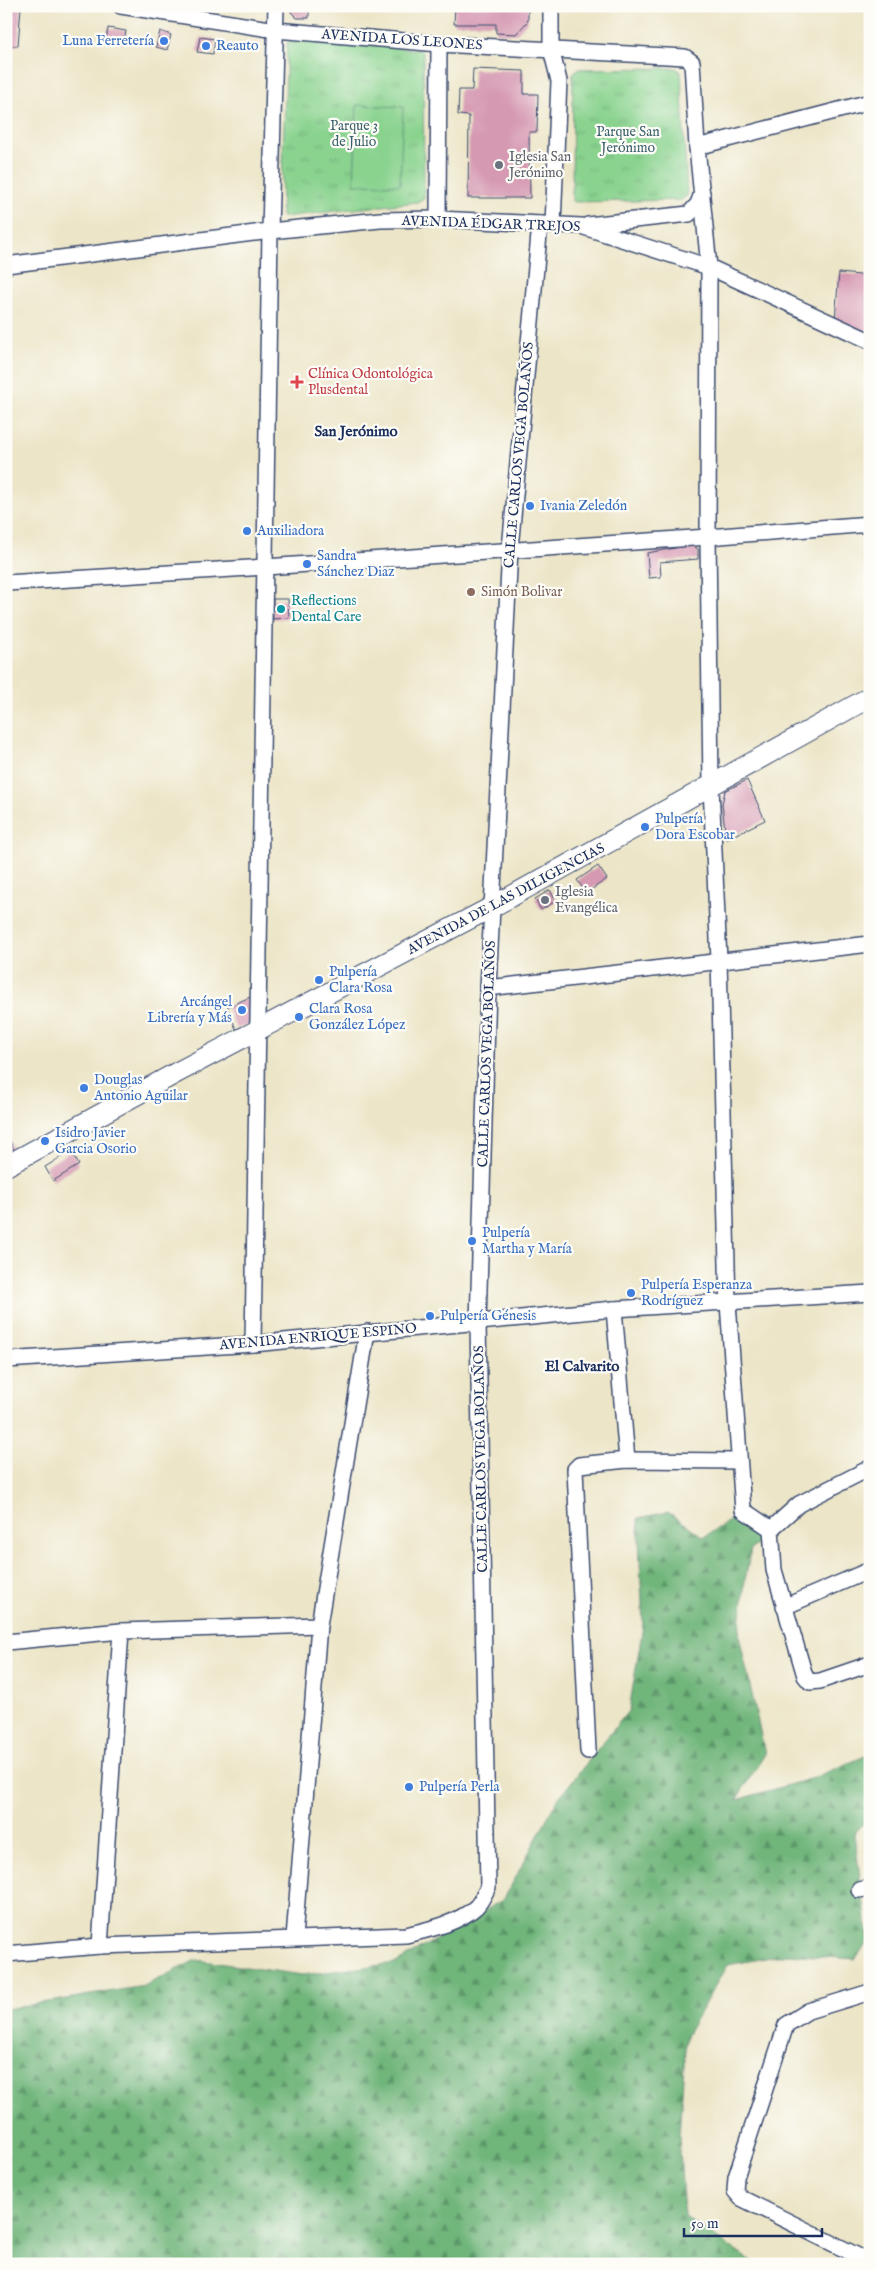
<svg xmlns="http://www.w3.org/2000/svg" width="876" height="2270" viewBox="0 0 876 2270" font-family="'IM FELL English',serif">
<defs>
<pattern id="forest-firs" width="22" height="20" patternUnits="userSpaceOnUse" patternTransform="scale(1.25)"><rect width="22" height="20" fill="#6fb57a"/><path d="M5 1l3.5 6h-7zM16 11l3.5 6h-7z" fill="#5a9467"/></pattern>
<pattern id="park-tufts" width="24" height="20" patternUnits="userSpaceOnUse" patternTransform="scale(1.25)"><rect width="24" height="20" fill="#8ad38f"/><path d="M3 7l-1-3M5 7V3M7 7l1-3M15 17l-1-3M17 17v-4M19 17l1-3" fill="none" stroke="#76b57e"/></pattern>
</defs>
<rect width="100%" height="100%" fill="#fdfcf7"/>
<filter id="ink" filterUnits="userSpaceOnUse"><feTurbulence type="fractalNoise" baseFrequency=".02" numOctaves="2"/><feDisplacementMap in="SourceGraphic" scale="10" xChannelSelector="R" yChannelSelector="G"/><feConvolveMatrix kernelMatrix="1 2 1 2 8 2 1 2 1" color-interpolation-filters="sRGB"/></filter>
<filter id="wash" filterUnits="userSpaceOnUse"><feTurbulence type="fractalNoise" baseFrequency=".0096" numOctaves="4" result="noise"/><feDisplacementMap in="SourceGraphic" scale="20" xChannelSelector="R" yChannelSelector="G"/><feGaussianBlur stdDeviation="1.12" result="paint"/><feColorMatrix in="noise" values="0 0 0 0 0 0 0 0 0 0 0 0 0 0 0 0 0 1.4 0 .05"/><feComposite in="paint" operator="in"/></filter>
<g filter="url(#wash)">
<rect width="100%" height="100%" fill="#ece5c7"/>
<!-- forest -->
<path fill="url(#forest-firs)" stroke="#45726c" d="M668,1512L704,1537L740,1514L769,1538L751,1549L745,1580L739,1635L765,1754L736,1800L813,1778L870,1754V1816L854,1834L869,1941L855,1959L788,1954L727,1965L686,2036L679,2135L684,2216L755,2264H6V2009L144,1986L196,1960L303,1975L396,1963L504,1899L557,1800L629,1710L643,1626L638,1518Z"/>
<!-- park -->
<g fill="url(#park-tufts)" stroke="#528176">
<path d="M292,37L419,50L423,53L424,198L417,202L282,217L281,214L287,43Z"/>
<path d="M676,68L681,72L687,196L681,200L575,202L572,201L573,73L578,69Z"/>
</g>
<!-- pitch -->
<path fill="#8ad38f" stroke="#528176" d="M357,105L403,107L400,185L354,184Z"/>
<g id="blocks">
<!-- building -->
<g fill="#d599b2">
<path d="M6,6L21,7L18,46H6Z"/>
<path d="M291,6H309V18H297L291,12Z"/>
<path d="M455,6H528V21L516,34L496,33V24H454Z"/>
<path d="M108,28L126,31L123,44L106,40Z"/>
<path d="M160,31L171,35L167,50L156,47Z"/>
<path d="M200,37L215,39L213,54L197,52Z"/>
<path d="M473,69L524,71V94H538L537,132H529L530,198H468L469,116L458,115L459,90H472Z"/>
<path d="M839,273L870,276V335L835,320Z"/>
<path d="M692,545L698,549V559L660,562L661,577L649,578L647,553Z"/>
<path d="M273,599H288L289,618L273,619Z"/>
<path d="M747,780L765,820L726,839L722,804L725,791Z"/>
<path d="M598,866L607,879L586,893L577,880Z"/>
<path d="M550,890L556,901L541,910L535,899Z"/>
<path d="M255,995L251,1023L236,1029L227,1007Z"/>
<path d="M8,1137L14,1150L6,1154V1138Z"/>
<path d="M71,1151L79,1165L53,1181L45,1167Z"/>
</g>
</g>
</g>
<g filter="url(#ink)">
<use href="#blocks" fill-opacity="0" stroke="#3a4a6e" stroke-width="1"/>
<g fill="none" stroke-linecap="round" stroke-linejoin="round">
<defs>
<g id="street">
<path d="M121,6L276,30L439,44L685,57L692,62L697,147L709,267L708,537L711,787L719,960L728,1303L743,1510L771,1529L774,1570L805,1676L810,1682L820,1681L870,1664"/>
<path d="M551,6V49L559,81L553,225"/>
<path d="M697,147L870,102"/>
<path d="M438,219L439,44"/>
<path d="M588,225L689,214L698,204L702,193"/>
<path d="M6,265L270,231L380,220L438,219L581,226L709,267L870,341"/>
<path d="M6,583L265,567L708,537L870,524"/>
<path d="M488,988L870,944"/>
<path d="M614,1309L627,1460"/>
<path d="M253,1344L270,231L276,6"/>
<path d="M6,1360L253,1344L614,1309L870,1293"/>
<path d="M771,1529L799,1504L870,1468"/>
<path d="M784,1607L870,1570"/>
<path d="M6,1642L121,1631L319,1625"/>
<path d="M588,1751L575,1469L579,1465L627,1460L738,1461"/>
<path d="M859,1890L870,1888"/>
<path d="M294,1938L319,1625L367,1332"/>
<path d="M100,1946L121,1631"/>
<path d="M6,1954L100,1946L406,1935C430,1929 457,1924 476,1907C481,1902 485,1893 488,1887L478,1323L488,988L510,549L540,224"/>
<path d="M870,1992L808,2011L786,2025L736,2177L735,2191L741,2198L870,2262"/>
</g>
<path id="secondary" d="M6,1166L176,1073L492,907L870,697"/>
</defs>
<!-- street casing -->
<use href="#street" stroke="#3a4a6e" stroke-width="18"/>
<!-- secondary casing -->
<use href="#secondary" stroke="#3a4a6e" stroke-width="22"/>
<!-- street -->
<use href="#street" stroke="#fff" stroke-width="15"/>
<!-- secondary -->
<use href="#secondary" stroke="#fff" stroke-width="20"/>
</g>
</g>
<!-- markers -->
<g fill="#3f7fe0" stroke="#fdfcf7" stroke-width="2">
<circle cx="164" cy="41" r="5"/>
<circle cx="206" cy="46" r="5"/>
<circle cx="530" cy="506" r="5"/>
<circle cx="247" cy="531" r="5"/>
<circle cx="307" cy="564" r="5"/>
<circle cx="645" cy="827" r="5"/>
<circle cx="319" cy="980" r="5"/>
<circle cx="242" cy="1010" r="5"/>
<circle cx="299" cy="1017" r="5"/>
<circle cx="84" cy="1088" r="5"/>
<circle cx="45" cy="1141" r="5"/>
<circle cx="472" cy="1241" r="5"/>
<circle cx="631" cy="1293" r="5"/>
<circle cx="430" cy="1316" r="5"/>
<circle cx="409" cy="1787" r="5"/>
</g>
<g fill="#6b7280" stroke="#fdfcf7" stroke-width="2">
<circle cx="499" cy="165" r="5"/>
<circle cx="545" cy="900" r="5"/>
</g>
<path fill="#e0444e" stroke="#fdfcf7" stroke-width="2" d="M294.5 374.5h5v5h5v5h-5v5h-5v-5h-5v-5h5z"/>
<circle fill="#8d6e63" stroke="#fdfcf7" stroke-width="2" cx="471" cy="592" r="5"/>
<circle fill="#0f9aa8" stroke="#fdfcf7" stroke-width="2" cx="281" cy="609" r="5"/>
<g text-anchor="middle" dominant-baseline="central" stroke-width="4.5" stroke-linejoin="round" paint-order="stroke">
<!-- street labels -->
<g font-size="14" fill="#1b2f5e" stroke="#fdfcf7">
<text transform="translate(402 40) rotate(4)">AVENIDA LOS LEONES</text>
<text transform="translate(491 224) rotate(2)">AVENIDA ÉDGAR TREJOS</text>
<text transform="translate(519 455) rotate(-85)">CALLE CARLOS VEGA BOLAÑOS</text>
<text transform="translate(506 899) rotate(-28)">AVENIDA DE LAS DILIGENCIAS</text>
<text transform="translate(487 1054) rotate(-88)">CALLE CARLOS VEGA BOLAÑOS</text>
<text transform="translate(318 1337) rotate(-5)">AVENIDA ENRIQUE ESPINO</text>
<text transform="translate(481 1459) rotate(-91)">CALLE CARLOS VEGA BOLAÑOS</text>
</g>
<!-- shop labels -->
<g font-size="14" fill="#366cbe" stroke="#fdfcf7" text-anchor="start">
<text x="154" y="41" text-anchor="end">Luna Ferretería</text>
<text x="216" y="46">Reauto</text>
<text x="540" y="506">Ivania Zeledón</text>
<text x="257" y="531">Auxiliadora</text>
<text x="317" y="556">Sandra<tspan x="317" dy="16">Sánchez Diaz</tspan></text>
<text x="655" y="819">Pulpería<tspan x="655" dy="16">Dora Escobar</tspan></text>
<text x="329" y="972">Pulpería<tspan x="329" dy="16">Clara Rosa</tspan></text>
<text x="232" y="1002" text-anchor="end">Arcángel<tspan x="232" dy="16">Librería y Más</tspan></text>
<text x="309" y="1009">Clara Rosa<tspan x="309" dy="16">González López</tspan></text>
<text x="94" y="1080">Douglas<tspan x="94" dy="16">Antonio Aguilar</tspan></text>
<text x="55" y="1133">Isidro Javier<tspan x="55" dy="16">Garcia Osorio</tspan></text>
<text x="482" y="1233">Pulpería<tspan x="482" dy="16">Martha y María</tspan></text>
<text x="641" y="1285">Pulpería Esperanza<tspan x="641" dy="16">Rodríguez</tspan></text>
<text x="440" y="1316">Pulpería Génesis</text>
<text x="419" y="1787">Pulpería Perla</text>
</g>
<!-- park labels -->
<g font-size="14" fill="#3c606d" stroke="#fdfcf7">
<text x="354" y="126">Parque 3<tspan x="354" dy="16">de Julio</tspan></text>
<text x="628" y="132">Parque San<tspan x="628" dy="16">Jerónimo</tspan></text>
</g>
<!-- worship labels -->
<g font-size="14" fill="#5b616d" stroke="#fdfcf7" text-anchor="start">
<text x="509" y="157">Iglesia San<tspan x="509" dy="16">Jerónimo</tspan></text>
<text x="555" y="892">Iglesia<tspan x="555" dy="16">Evangélica</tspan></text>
</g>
<!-- health labels -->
<g font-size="14" fill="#be3a42" stroke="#fdfcf7" text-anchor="start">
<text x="308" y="374">Clínica Odontológica<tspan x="308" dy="16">Plusdental</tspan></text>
</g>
<!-- education labels -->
<g font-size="14" fill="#785e54" stroke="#fdfcf7" text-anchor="start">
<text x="481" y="592">Simón Bolivar</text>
</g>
<!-- culture labels -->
<g font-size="14" fill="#0d838f" stroke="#fdfcf7" text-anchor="start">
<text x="291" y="601">Reflections<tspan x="291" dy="16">Dental Care</tspan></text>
</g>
<!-- neighbourhood labels -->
<g font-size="15" font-weight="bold" fill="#1b2f5e" stroke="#fdfcf7">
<text x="356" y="431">San Jerónimo</text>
<text x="582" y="1366">El Calvarito</text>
</g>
</g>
<!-- margin -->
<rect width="876" height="2270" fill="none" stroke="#fdfcf7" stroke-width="25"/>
<!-- scale -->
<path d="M684 2228v8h138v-8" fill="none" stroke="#1b2f5e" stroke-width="2.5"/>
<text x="691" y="2228" font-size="15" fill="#1b2f5e" stroke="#fdfcf7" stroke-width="4" paint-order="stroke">50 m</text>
</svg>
